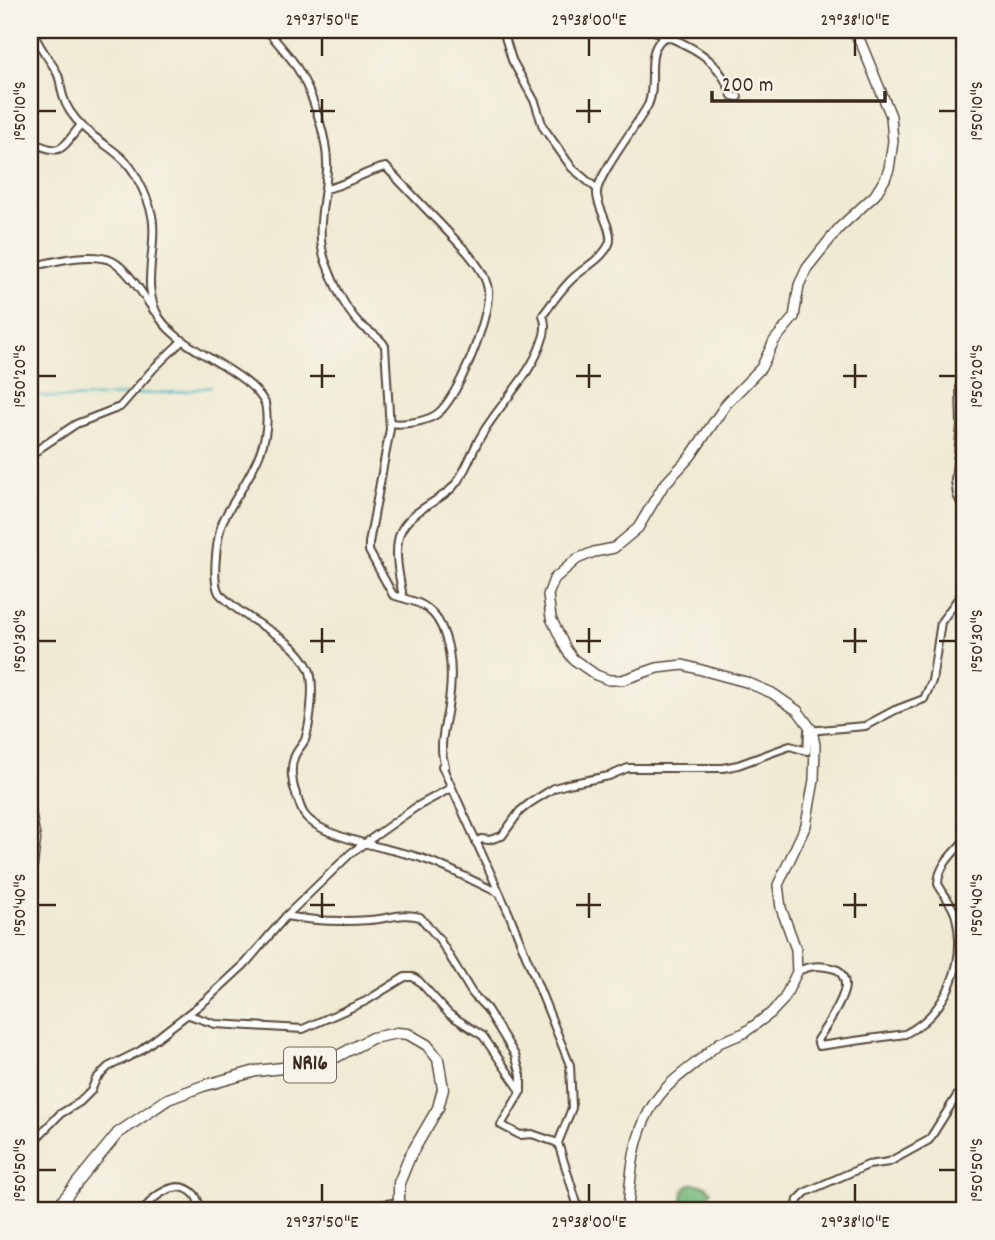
<svg xmlns="http://www.w3.org/2000/svg" width="995" height="1240" viewBox="0 0 995 1240" font-family="Dekko,sans-serif">
<rect width="100%" height="100%" fill="#f7f3e8"/>
<filter id="ink" filterUnits="userSpaceOnUse"><feTurbulence type="fractalNoise" baseFrequency=".0143" numOctaves="2"/><feDisplacementMap in="SourceGraphic" scale="14" xChannelSelector="R" yChannelSelector="G"/><feConvolveMatrix kernelMatrix="1 2 1 2 8 2 1 2 1" color-interpolation-filters="sRGB"/></filter>
<filter id="wash" filterUnits="userSpaceOnUse"><feTurbulence type="fractalNoise" baseFrequency=".00686" numOctaves="4" result="noise"/><feDisplacementMap in="SourceGraphic" scale="28" xChannelSelector="R" yChannelSelector="G"/><feGaussianBlur stdDeviation="1.57" result="paint"/><feColorMatrix in="noise" values="0 0 0 0 0 0 0 0 0 0 0 0 0 0 0 0 0 1.4 0 .05"/><feComposite in="paint" operator="in"/></filter>
<g filter="url(#wash)">
<rect width="100%" height="100%" fill="#efead3"/>
<!-- forest -->
<path fill="#74b779" stroke="#58704c" stroke-width="2" d="M692,1183L706,1186L711,1191L707,1197L708,1210H681L683,1191Z"/>
<g fill="none" stroke-linecap="round" stroke-linejoin="round">
<!-- stream -->
<g stroke="#49b6c3" stroke-width="2">
<path d="M30,393C61,402 94,396 126,395"/>
<path d="M135,394L179,392L211,387"/>
</g>
</g>
</g>
<g filter="url(#ink)">
<g fill="none" stroke-linecap="round" stroke-linejoin="round">
<defs>
<g id="minor">
<path d="M33,30C37,46 48,56 56,71C61,79 60,87 63,96C66,108 75,119 83,127C101,145 125,153 137,178C144,191 152,208 153,223C156,253 141,287 159,317C182,353 245,367 265,403C274,446 245,481 226,515C220,525 217,544 216,556C215,567 214,584 219,593C222,597 227,600 231,604C255,626 292,636 308,667C316,680 310,725 305,740C302,746 296,751 294,758C290,768 292,784 296,794C299,801 300,808 304,814C321,839 392,848 421,858C448,867 473,881 499,893"/>
<path d="M267,30C276,41 286,52 294,63C311,88 329,140 327,170C325,200 315,231 325,260C333,281 343,306 358,322C366,331 380,336 385,346L390,429L369,543V551L393,595C405,600 418,600 428,609C437,616 442,626 445,636C453,659 452,683 448,707C445,727 438,746 445,766H442L510,916L570,1065L572,1108L558,1143L579,1210"/>
<path d="M652,30C688,45 718,55 732,96L738,97"/>
<path d="M505,37L512,60L535,102L543,127L572,168L597,189"/>
<path d="M30,141C63,157 60,150 81,125"/>
<path d="M325,189C346,186 364,171 386,167L467,252C476,263 486,275 488,290C491,315 458,399 437,414C426,422 403,425 390,423"/>
<path d="M30,267C52,262 91,251 112,261C127,268 145,297 154,311"/>
<path d="M965,371L960,384L961,426L955,480L957,495L965,511"/>
<path d="M30,457L40,448L76,424L120,407L154,368L183,340"/>
<path d="M403,598C400,578 393,553 400,533C409,511 437,503 452,488C466,473 471,453 481,436C499,404 531,376 542,341C546,332 546,324 543,315C552,303 560,291 570,281C581,269 602,260 609,244C615,232 596,207 597,193C597,176 638,124 648,105C657,86 646,58 659,42C665,35 674,37 681,30"/>
<path d="M476,843L481,839L489,840L502,836L520,811L530,803L554,788L568,784L609,776L628,768H723L738,765L790,746L807,751L808,731L865,726L895,710L924,699L932,681L941,622L965,589"/>
<path d="M286,916C313,921 343,922 370,920C387,919 403,912 420,917L439,939L472,993L487,1009L515,1055L521,1075V1091L501,1125L520,1135L532,1134L558,1143"/>
<path d="M797,972C810,964 824,965 838,970C842,974 845,979 845,985C845,998 825,1029 817,1040L819,1046L905,1034C947,1013 967,962 956,917C953,905 944,895 938,884C938,866 954,852 965,840"/>
<path d="M189,1015L215,1024L303,1029L366,1001L405,977H413L419,981L449,1014L483,1036L521,1091"/>
<path d="M30,1145L60,1114L80,1102L91,1091L96,1079L108,1067L140,1051L206,1000L245,964L286,916L351,853L416,807L451,788"/>
<path d="M30,1187L33,1200L30,1205"/>
<path d="M41,1210L58,1205"/>
<path d="M144,1210C153,1196 177,1177 194,1194C198,1198 199,1205 201,1210"/>
<path d="M372,1210L376,1206L398,1202"/>
<path d="M796,1210L798,1200L806,1192L868,1165L889,1162L929,1140L965,1083"/>
</g>
<path id="secondary" d="M628,1210C631,1166 634,1122 666,1088C680,1073 698,1063 712,1049L719,1043L744,1033L771,1013L784,999L797,972L796,949L781,908L778,885L806,825L814,780L815,745L812,730L798,711L772,693L746,682L683,665L657,668L622,680H609L596,675L573,659L566,649L551,618L548,595L554,579L577,559L594,552L614,548L638,528L663,486L690,457L727,403L761,368L774,341L794,317L799,285L807,268L839,228L875,195L885,179L889,169L893,141L891,116L861,43L852,30"/>
<g id="primary">
<path d="M30,812L35,840L30,879"/>
<path d="M55,1210L118,1133L168,1099L203,1086L256,1071L317,1064L336,1057L372,1038L397,1033L408,1034L427,1045L438,1059L443,1089L438,1108L410,1156L399,1183V1210"/>
</g>
</defs>
<!-- minor casing -->
<use href="#minor" stroke="#564739" stroke-width="10"/>
<!-- secondary casing -->
<use href="#secondary" stroke="#564739" stroke-width="12"/>
<!-- primary casing -->
<use href="#primary" stroke="#564739" stroke-width="13"/>
<!-- minor -->
<use href="#minor" stroke="#fff" stroke-width="6"/>
<!-- secondary -->
<use href="#secondary" stroke="#fff" stroke-width="9"/>
<!-- primary -->
<use href="#primary" stroke="#fff" stroke-width="10"/>
</g>
</g>
<!-- ticks -->
<path fill="none" stroke="#3b2a1e" stroke-width="2.5" d="M322,38V56M589,38V56M855,38V56M322,99V123M589,99V123M38,111H56M310,111H335M576,111H601M939,111H956M322,364V388M589,364V388M855,364V388M38,376H56M310,376H335M576,376H601M843,376H867M939,376H956M322,628V653M589,628V653M855,628V653M38,641H56M310,641H335M576,641H601M843,641H867M939,641H956M322,893V918M589,893V918M855,893V918M38,905H56M310,905H335M576,905H601M843,905H867M939,905H956M38,1170H56M939,1170H956M322,1184V1202M589,1184V1202M855,1184V1202"/>
<g text-anchor="middle" dominant-baseline="central" stroke-width="5" stroke-linejoin="round" paint-order="stroke">
<!-- shield labels -->
<rect fill="#f7f3e8" stroke="#73665b" stroke-width="2" x="284" y="1047.5" width="52" height="35" rx="5"/>
<g font-size="21" font-weight="bold" fill="#3b2a1e">
<text x="310" y="1065">NR16</text>
</g>
</g>
<!-- margin -->
<rect width="995" height="1240" fill="none" stroke="#f7f3e8" stroke-width="77"/>
<!-- scale -->
<path d="M712 91v10h173v-10" fill="none" stroke="#3b2a1e" stroke-width="3.5"/>
<text x="722" y="91" font-size="21" fill="#3b2a1e" stroke="#f7f3e8" stroke-width="5" paint-order="stroke">200 m</text>
<rect x="38" y="38" width="918" height="1164" fill="none" stroke="#3b2a1e" stroke-width="2.5"/>
<g font-size="18" text-anchor="middle" fill="#3b2a1e">
<text x="322" y="25">29°37'50"E</text>
<text x="589" y="25">29°38'00"E</text>
<text x="855" y="25">29°38'10"E</text>
<text transform="translate(19 111) rotate(-90)" y="6">1°50'10"S</text>
<text transform="translate(976 111) rotate(-90)" y="6">1°50'10"S</text>
<text transform="translate(19 376) rotate(-90)" y="6">1°50'20"S</text>
<text transform="translate(976 376) rotate(-90)" y="6">1°50'20"S</text>
<text transform="translate(19 641) rotate(-90)" y="6">1°50'30"S</text>
<text transform="translate(976 641) rotate(-90)" y="6">1°50'30"S</text>
<text transform="translate(19 905) rotate(-90)" y="6">1°50'40"S</text>
<text transform="translate(976 905) rotate(-90)" y="6">1°50'40"S</text>
<text transform="translate(19 1170) rotate(-90)" y="6">1°50'50"S</text>
<text transform="translate(976 1170) rotate(-90)" y="6">1°50'50"S</text>
<text x="322" y="1227">29°37'50"E</text>
<text x="589" y="1227">29°38'00"E</text>
<text x="855" y="1227">29°38'10"E</text>
</g>
</svg>
